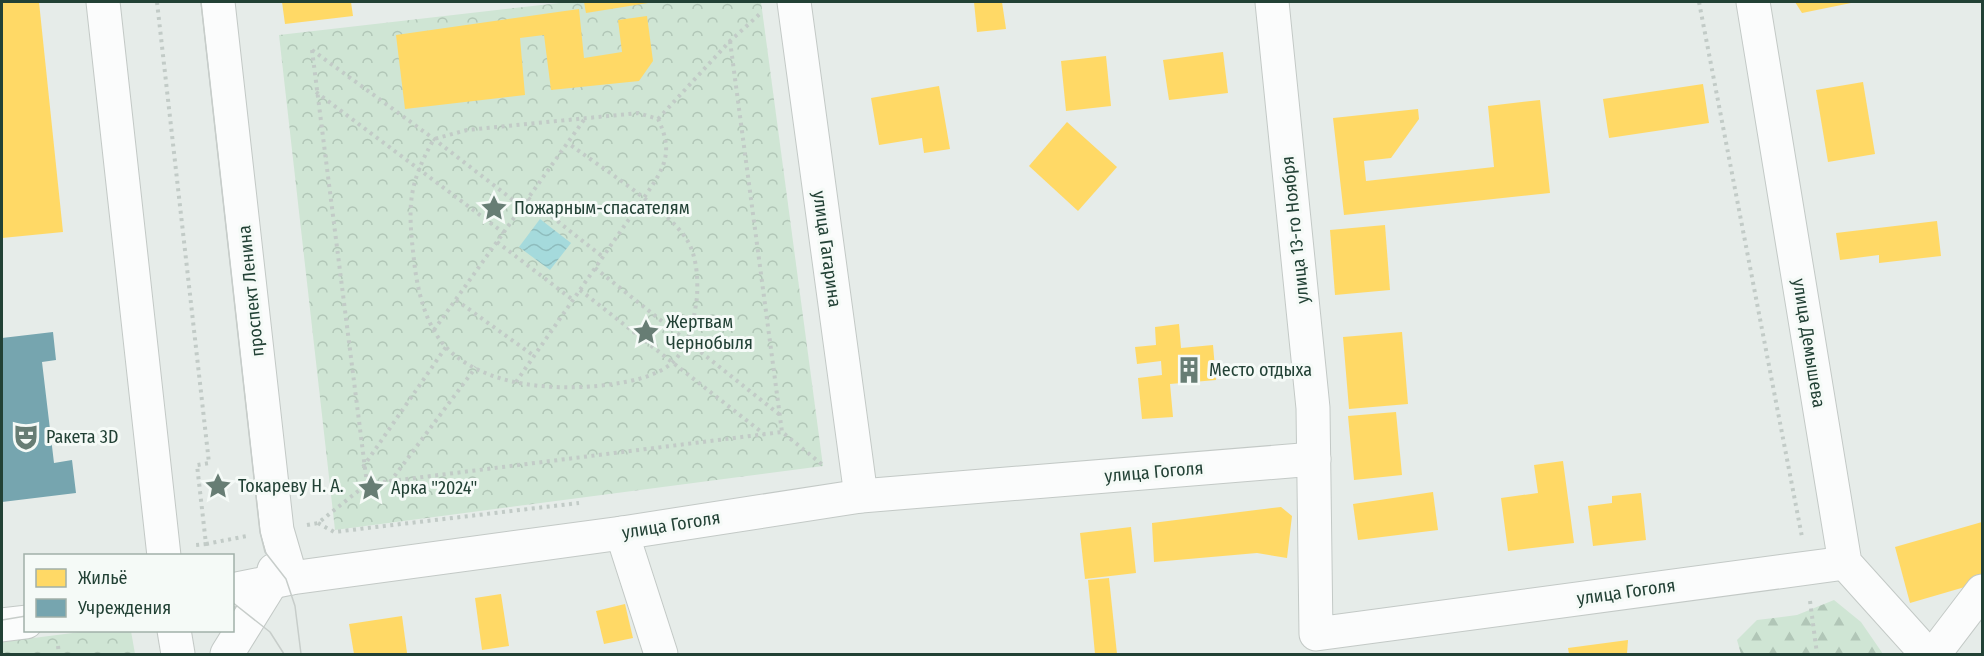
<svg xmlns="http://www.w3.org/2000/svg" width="1984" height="656" viewBox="0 0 1984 656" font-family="'Fira Sans Condensed',sans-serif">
<defs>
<pattern id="forest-firs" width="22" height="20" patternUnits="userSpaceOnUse" patternTransform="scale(1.5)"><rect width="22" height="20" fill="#cfe5d4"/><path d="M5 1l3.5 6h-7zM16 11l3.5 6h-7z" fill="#b1c6b7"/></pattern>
<pattern id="park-crowns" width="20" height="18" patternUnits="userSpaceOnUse" patternTransform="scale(1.5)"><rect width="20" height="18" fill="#cfe5d4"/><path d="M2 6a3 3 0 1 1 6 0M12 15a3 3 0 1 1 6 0" fill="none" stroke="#b1c6b7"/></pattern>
<pattern id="water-waves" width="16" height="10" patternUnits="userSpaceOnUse" patternTransform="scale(1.5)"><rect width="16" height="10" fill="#a5dadc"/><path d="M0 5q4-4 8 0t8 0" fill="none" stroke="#8ebcbd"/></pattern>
</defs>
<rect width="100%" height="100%" fill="#e6ece9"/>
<!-- forest -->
<path fill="url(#forest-firs)" d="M1834,600L1861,622L1883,654H1741L1737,640L1757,620L1797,615Z"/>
<!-- park -->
<g fill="url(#park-crowns)">
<path d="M568,2H761L823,466L335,530L279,35Z"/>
<path d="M96,630L131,631L135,654H2V642Z"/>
</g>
<!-- water -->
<path fill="url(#water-waves)" d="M540,219L571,243L550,270L519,247Z"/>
<!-- homes -->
<g fill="#ffd966">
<path d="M2,2H39L63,232L2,238Z"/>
<path d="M282,2H351L353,16L285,24Z"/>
<path d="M584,2H648V3L586,13Z"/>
<path d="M974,2H1002L1006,29L977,32Z"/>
<path d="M1795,2H1851V3L1802,13Z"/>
<path d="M579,9L584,58L622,52L618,20L647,16L653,61L639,81L551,90L544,35L520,38L525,95L405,109L396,35Z"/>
<path d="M1223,52L1228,93L1169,100L1163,60Z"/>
<path d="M1106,56L1111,106L1066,111L1061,61Z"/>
<path d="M1863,82L1875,154L1828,162L1816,90Z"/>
<path d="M1703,84L1709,123L1609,138L1603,99Z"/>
<path d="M939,86L950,149L924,153L922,138L879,145L871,98Z"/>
<path d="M1540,100L1550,193L1344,215L1333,118L1418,109L1419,119L1391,158L1364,161L1366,181L1494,167L1488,106Z"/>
<path d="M1067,122L1117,167L1078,211L1029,166Z"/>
<path d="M1937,221L1941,256L1879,263V255L1840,260L1836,233Z"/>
<path d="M1385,225L1390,290L1335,295L1330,230Z"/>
<path d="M1179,324L1181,348L1213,345L1216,380L1170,384L1173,417L1142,419L1138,378L1162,375L1161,361L1137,364L1135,347L1156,345L1155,327Z"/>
<path d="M1402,332L1408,404L1349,409L1343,337Z"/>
<path d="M1396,412L1402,475L1354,480L1348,416Z"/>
<path d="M1563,461L1574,543L1508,551L1501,498L1538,493L1534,465Z"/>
<path d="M1433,492L1438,530L1358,540L1353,504Z"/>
<path d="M1641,493L1646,540L1593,546L1588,506L1612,503V496Z"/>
<path d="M1281,507L1292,516L1287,558L1257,553L1154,562L1152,523Z"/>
<path d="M1982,522V582L1910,603L1895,547Z"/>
<path d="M1131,527L1136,573L1085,579L1080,533Z"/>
<path d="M1109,578L1117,654H1095L1088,580Z"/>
<path d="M501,594L509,646L482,650L475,598Z"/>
<path d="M625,604L633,638L604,644L596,611Z"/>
<path d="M402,616L407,653L354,654L349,624Z"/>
<path d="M1628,640L1627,654H1569L1568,648Z"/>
</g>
<!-- public -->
<path fill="#76a5af" d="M53,332L56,360L42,362L54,463L72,460L76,493L2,502V338Z"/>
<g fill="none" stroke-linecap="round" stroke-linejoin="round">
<defs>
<g id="minor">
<path d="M794,2L861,496"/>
<path d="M1272,2L1313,408L1316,634L1845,563"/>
<path d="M622,533L661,654"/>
<path d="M291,578L622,533L861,496L1314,459"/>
<path d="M2,625L26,622"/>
<path d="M1934,654L1982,591"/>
</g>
<g id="tertiary">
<path d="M103,2L164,556"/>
<path d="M218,2L277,530L291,578L232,590"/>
<path d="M1753,2L1845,563L1927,654"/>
<path d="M174,630L178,654"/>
<path d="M227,654L271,583L274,570"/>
</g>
</defs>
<!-- minor casing -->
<use href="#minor" stroke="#c3c9c6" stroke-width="35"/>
<!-- tertiary casing -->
<use href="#tertiary" stroke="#c3c9c6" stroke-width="35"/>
<!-- path -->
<g stroke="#c2cbc7" stroke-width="4" stroke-dasharray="3 4.5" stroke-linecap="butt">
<path d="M157,2L209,463L197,465L206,544L196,545"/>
<path d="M1699,2L1802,537"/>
<path d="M730,41L782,432L824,466"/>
<path d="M312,50L367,484"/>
<path d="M312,50L434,139L522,207"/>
<path d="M316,92L504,233"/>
<path d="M658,119L730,41L762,12"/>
<path d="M528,198L603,257"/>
<path d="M497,242L573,300"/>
<path d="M595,268L780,415"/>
<path d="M580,290L764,434"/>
<path d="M456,300L534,356"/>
<path d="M434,330L586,117"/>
<path d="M516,382L643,199C663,170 675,154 658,119L638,113L467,130L434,139C407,186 408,208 414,260C417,289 425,323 444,345C485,390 565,392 620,383C637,380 657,375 671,364C689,348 694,320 697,297C698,279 697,256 687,240C670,211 597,165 568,143"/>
<path d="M363,467L446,347"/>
<path d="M390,482L476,367"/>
<path d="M318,523L334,532L579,503"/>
<path d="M307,525L318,523L367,484L782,432"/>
<path d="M206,544L247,536"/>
<path d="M1810,601L1817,654"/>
<path d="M58,646L59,654"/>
</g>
<!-- minor -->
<use href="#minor" stroke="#fbfcfc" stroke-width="33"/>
<!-- tertiary -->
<use href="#tertiary" stroke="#fbfcfc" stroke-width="33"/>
<!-- tram -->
<g stroke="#c7cdca" stroke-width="1.5">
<path d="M201,2L260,532L265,552L286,579L295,606L301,654"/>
<path d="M232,602L270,632L284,654"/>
<path d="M2,620L26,616"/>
</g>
</g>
<!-- icons -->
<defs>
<symbol id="sight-bare" viewBox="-9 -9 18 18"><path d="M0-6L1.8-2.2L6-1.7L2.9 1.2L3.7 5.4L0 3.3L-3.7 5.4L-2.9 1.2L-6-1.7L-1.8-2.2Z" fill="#677d74" stroke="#f5faf7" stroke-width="2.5" paint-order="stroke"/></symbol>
<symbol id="building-bare" viewBox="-9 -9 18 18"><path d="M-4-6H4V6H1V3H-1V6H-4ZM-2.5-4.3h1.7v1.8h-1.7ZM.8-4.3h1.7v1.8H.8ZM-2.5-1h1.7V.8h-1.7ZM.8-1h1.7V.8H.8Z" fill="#677d74" stroke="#f5faf7" stroke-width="2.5" paint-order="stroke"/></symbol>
<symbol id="theatre-bare" viewBox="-9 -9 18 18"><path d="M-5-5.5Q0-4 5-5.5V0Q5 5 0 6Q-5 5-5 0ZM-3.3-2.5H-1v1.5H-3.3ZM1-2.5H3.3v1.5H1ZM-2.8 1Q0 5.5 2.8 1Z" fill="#677d74" stroke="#f5faf7" stroke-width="2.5" paint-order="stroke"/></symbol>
</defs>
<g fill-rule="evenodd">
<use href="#sight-bare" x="475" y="189" width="38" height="38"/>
<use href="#sight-bare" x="627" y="313" width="38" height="38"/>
<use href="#building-bare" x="1170" y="351" width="38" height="38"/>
<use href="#theatre-bare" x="7" y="418" width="38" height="38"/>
<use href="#sight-bare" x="199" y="467" width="38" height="38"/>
<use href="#sight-bare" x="352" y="469" width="38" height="38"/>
</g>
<g text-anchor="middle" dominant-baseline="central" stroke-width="6" stroke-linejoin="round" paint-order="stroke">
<!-- poi labels -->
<g font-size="18" fill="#224135" stroke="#f5faf7" text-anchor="start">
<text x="514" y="208">Пожарным-спасателям</text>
<text x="666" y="322">Жертвам<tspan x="666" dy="21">Чернобыля</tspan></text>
<text x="1209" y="370">Место отдыха</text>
<text x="46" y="437">Ракета 3D</text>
<text x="238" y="486">Токареву Н. А.</text>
<text x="391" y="488">Арка "2024"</text>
</g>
<!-- street labels -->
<g font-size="18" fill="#224135" stroke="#f5faf7">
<text transform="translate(1295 230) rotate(-96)">улица 13-го Ноября</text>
<text transform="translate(827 249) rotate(82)">улица Гагарина</text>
<text transform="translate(251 291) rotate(-96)">проспект Ленина</text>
<text transform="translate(1809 343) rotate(81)">улица Демышева</text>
<text transform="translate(1154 472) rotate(-5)">улица Гоголя</text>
<text transform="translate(671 525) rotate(-9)">улица Гоголя</text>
<text transform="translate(1626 592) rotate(-8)">улица Гоголя</text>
</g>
</g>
<!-- border -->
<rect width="1984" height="656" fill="none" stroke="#224135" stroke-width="6"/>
<!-- legend -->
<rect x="24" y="554" width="210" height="78" fill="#f5faf7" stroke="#a1b0a9" stroke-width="1.5"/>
<rect x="36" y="569" width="30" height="18" fill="#ffd966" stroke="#a1b0a9" stroke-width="1.5"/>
<text x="78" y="584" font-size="18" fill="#224135">Жильё</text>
<rect x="36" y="599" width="30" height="18" fill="#76a5af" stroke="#a1b0a9" stroke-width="1.5"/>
<text x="78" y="614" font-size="18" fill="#224135">Учреждения</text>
</svg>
